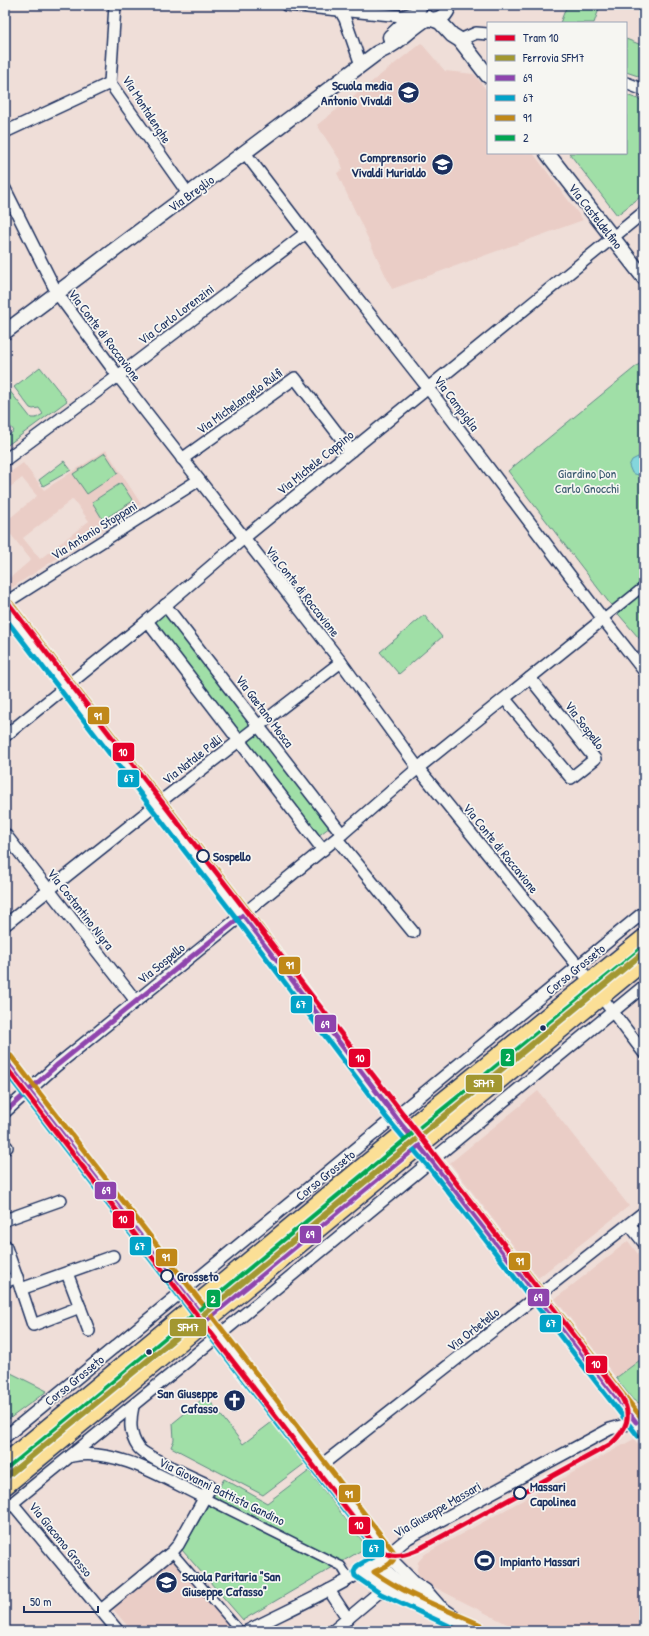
<svg xmlns="http://www.w3.org/2000/svg" width="649" height="1636" viewBox="0 0 649 1636" font-family="'Patrick Hand',sans-serif">
<rect width="100%" height="100%" fill="#efded8"/>
<filter id="ink" filterUnits="userSpaceOnUse"><feTurbulence type="fractalNoise" baseFrequency=".025" numOctaves="2"/><feDisplacementMap in="SourceGraphic" scale="8" xChannelSelector="R" yChannelSelector="G"/><feConvolveMatrix kernelMatrix="1 2 1 2 8 2 1 2 1" color-interpolation-filters="sRGB"/></filter>
<g filter="url(#ink)">
<!-- built -->
<g fill="#eacdc6" fill-rule="evenodd">
<path d="M421,43L445,71L474,74L488,92V153H533L583,220L392,289L337,173L343,169L340,160L317,125Z"/>
<path d="M106,450L141,504L8,590L5,587V569L11,577L31,560L5,527V522L37,496L22,478L5,491V476L23,463L44,490ZM73,499L89,521L40,559L23,538Z"/>
<path d="M538,1091L629,1206L538,1278L450,1163Z"/>
<path d="M628,1241L644,1262V1357L616,1378L555,1299Z"/>
<path d="M634,1439L644,1452V1623L629,1631H521L426,1583L419,1576L417,1570L418,1562L425,1554Z"/>
<path d="M171,1559L231,1628L226,1631H132L112,1608Z"/>
</g>
<!-- green -->
<g fill="#a0dfa7" stroke="#5e8782">
<path d="M567,5H588L599,9L594,23H560Z"/>
<path d="M626,39L644,46V78L626,72Z"/>
<path d="M626,95L644,101V194L617,215L569,153H626Z"/>
<path d="M644,360V644L614,609L508,471Z"/>
<path d="M40,367L67,401L5,447V431L9,435L14,431L8,423L5,425V393L9,390L31,418H36L43,414L39,408L33,409L30,408L14,387Z"/>
<path d="M105,453L118,473L87,494L73,474Z"/>
<path d="M64,461L71,470L43,486L39,480Z"/>
<path d="M121,483L133,501L103,520L92,502Z"/>
<path d="M165,605L334,824L314,839L147,621Z"/>
<path d="M424,615L442,637L399,674L380,652Z"/>
<path d="M644,1357V1402L641,1404L633,1400L616,1378Z"/>
<path d="M5,1370L47,1391L5,1422Z"/>
<path d="M206,1396L243,1444L272,1422L304,1464L263,1495L171,1447L174,1440L173,1423Z"/>
<path d="M309,1471L367,1547L243,1620L182,1550L224,1479L267,1503Z"/>
</g>
<!-- water -->
<path fill="#84d6dc" stroke="#5a93aa" d="M638,457L644,459V473L638,475L632,473L629,466L632,460Z"/>
<g fill="none" stroke-linecap="round" stroke-linejoin="round">
<defs>
<g id="pedestrian">
<path d="M603,619L644,586"/>
<path d="M205,1498L341,1566L349,1579"/>
<path d="M172,1552L240,1631"/>
</g>
<g id="minor">
<path d="M115,5L110,83L189,195"/>
<path d="M286,5L402,16L416,12"/>
<path d="M340,10L345,19L361,65"/>
<path d="M460,40L476,33L488,34"/>
<path d="M626,83L644,90"/>
<path d="M5,132L110,83"/>
<path d="M245,153L306,233L428,388L603,619L644,671"/>
<path d="M5,189L57,293L118,376L341,662L418,768L578,966L644,1053"/>
<path d="M182,459L295,378L351,451"/>
<path d="M5,460L118,376L306,233"/>
<path d="M5,603L199,480"/>
<path d="M165,605L342,834"/>
<path d="M147,621L323,850"/>
<path d="M505,699L571,778L595,759L530,678"/>
<path d="M5,736L147,621L244,538L644,212"/>
<path d="M5,834L136,1001"/>
<path d="M337,839L413,932"/>
<path d="M5,925L152,808L341,662"/>
<path d="M5,1112L56,1066L342,834L418,768L603,619"/>
<path d="M418,1146L644,1432"/>
<path d="M5,1149L7,1147"/>
<path d="M5,1220L61,1200"/>
<path d="M629,1224L644,1243"/>
<path d="M5,1245L21,1289L113,1256"/>
<path d="M67,1273L89,1331"/>
<path d="M5,1282L17,1277"/>
<path d="M21,1289L33,1325L80,1307"/>
<path d="M206,1321L388,1556L414,1582L426,1590L440,1606L467,1625"/>
<path d="M5,1437L644,912"/>
<path d="M72,1456C117,1447 165,1479 205,1498"/>
<path d="M319,1467L644,1212"/>
<path d="M12,1503L118,1631"/>
<path d="M5,1509L207,1345L644,986"/>
<path d="M378,1561C393,1580 413,1592 435,1603"/>
<path d="M361,1572L384,1588L433,1612L478,1631"/>
<path d="M329,1590L348,1619"/>
<path d="M101,1610L172,1552L178,1545L211,1486C198,1480 143,1456 138,1447C129,1434 130,1420 133,1406"/>
<path d="M247,1631C302,1603 361,1579 408,1538L610,1429L636,1422L644,1417"/>
<path d="M333,1631L384,1588"/>
</g>
<g id="tertiary">
<path d="M430,19C440,21 447,15 449,5"/>
<path d="M435,20L440,22L452,35L460,40L488,76"/>
<path d="M390,37L414,15L419,8"/>
<path d="M547,153L644,278"/>
<path d="M5,332L377,53C399,44 409,29 428,18"/>
<path d="M5,607L418,1146"/>
<path d="M5,1060L201,1314"/>
</g>
<g id="primary">
<path d="M5,1463L406,1131L644,938"/>
<path d="M5,1486L644,961"/>
</g>
</defs>
<!-- pedestrian casing -->
<use href="#pedestrian" stroke="#1b2f5e" stroke-width="11"/>
<!-- minor casing -->
<use href="#minor" stroke="#1b2f5e" stroke-width="14"/>
<!-- tertiary casing -->
<use href="#tertiary" stroke="#1b2f5e" stroke-width="17"/>
<!-- primary casing -->
<use href="#primary" stroke="#1b2f5e" stroke-width="20"/>
<!-- pedestrian -->
<use href="#pedestrian" stroke="#f6f6f2" stroke-width="8"/>
<!-- minor -->
<use href="#minor" stroke="#f6f6f2" stroke-width="11"/>
<!-- tertiary -->
<use href="#tertiary" stroke="#f6f6f2" stroke-width="14"/>
<!-- primary -->
<use href="#primary" stroke="#fbdf96" stroke-width="17"/>
<defs>
<g id="bus-1">
<path d="M5,1060L206,1321"/>
<path d="M5,1112L56,1066L243,915L401,1124L436,1166L636,1422"/>
<path d="M203,1323L418,1146"/>
</g>
<g id="bus-2">
<path d="M5,618L237,919L386,1117L431,1170L638,1436"/>
<path d="M5,1071L378,1554L357,1566L354,1572L355,1576L381,1594L460,1631"/>
</g>
<g id="bus-3">
<path d="M11,603L249,911L397,1109L442,1162L644,1421"/>
<path d="M11,1056L394,1552C398,1563 382,1568 374,1572C406,1595 445,1609 481,1625"/>
</g>
<path id="bus-4" d="M9,1468L410,1136L644,947"/>
</defs>
<!-- bus-1 casing -->
<use href="#bus-1" stroke="#f6f6f2" stroke-width="8"/>
<!-- bus-2 casing -->
<use href="#bus-2" stroke="#f6f6f2" stroke-width="8"/>
<!-- bus-3 casing -->
<use href="#bus-3" stroke="#f6f6f2" stroke-width="8"/>
<!-- bus-4 casing -->
<use href="#bus-4" stroke="#f6f6f2" stroke-width="8"/>
<!-- bus-1 -->
<use href="#bus-1" stroke="#8e44ad" stroke-width="5"/>
<!-- bus-2 -->
<use href="#bus-2" stroke="#01a3c8" stroke-width="5"/>
<!-- bus-3 -->
<use href="#bus-3" stroke="#c08818" stroke-width="5"/>
<!-- bus-4 -->
<use href="#bus-4" stroke="#00a651" stroke-width="5"/>
<defs>
<path id="rail-1" d="M5,1478L644,952"/>
</defs>
<!-- rail-1 casing -->
<use href="#rail-1" stroke="#f6f6f2" stroke-width="9"/>
<!-- rail-1 -->
<use href="#rail-1" stroke="#a29730" stroke-width="6"/>
<defs>
<path id="tram-1" d="M5,599L621,1396C633,1416 627,1429 611,1444L417,1550C395,1559 385,1558 370,1539L5,1066"/>
</defs>
<!-- tram-1 casing -->
<use href="#tram-1" stroke="#f6f6f2" stroke-width="8"/>
<!-- tram-1 -->
<use href="#tram-1" stroke="#e4002b" stroke-width="5"/>
</g>
</g>
<!-- icons -->
<defs>
<symbol id="school-disc" viewBox="-11 -11 22 22"><circle r="9.5" fill="#1b2f5e" stroke="#f6f6f2"/><path d="M0-5L7-2L0 1L-7-2ZM-4 1L0 2.5L4 1V4Q0 6-4 4Z" fill="#fff"/></symbol>
<symbol id="church-disc" viewBox="-11 -11 22 22"><circle r="9.5" fill="#1b2f5e" stroke="#f6f6f2"/><path d="M-1.2-6h2.4v3.5h3.3v2.4h-3.3V6h-2.4V-.1h-3.3v-2.4h3.3Z" fill="#fff"/></symbol>
<symbol id="stadium-disc" viewBox="-11 -11 22 22"><circle r="9.5" fill="#1b2f5e" stroke="#f6f6f2"/><path d="M0-5a6.5 5 0 1 0 0 10a6.5 5 0 1 0 0-10ZM-3.5-1.8h7v3.6h-7Z" fill="#fff"/></symbol>
</defs>
<g fill-rule="evenodd">
<use href="#school-disc" x="396" y="80" width="25" height="25"/>
<use href="#school-disc" x="430" y="152" width="25" height="25"/>
<use href="#church-disc" x="222" y="1388" width="25" height="25"/>
<use href="#stadium-disc" x="472" y="1548" width="25" height="25"/>
<use href="#school-disc" x="154" y="1570" width="25" height="25"/>
</g>
<!-- markers -->
<g fill="#f6f6f2" stroke="#1b2f5e" stroke-width="2">
<circle cx="203" cy="856" r="6"/>
<circle cx="167" cy="1276" r="6"/>
<circle cx="520" cy="1493" r="6"/>
</g>
<g fill="#1b2f5e" stroke="#f6f6f2" stroke-width="1.5">
<circle cx="543" cy="1028" r="3.5"/>
<circle cx="149" cy="1352" r="3.5"/>
</g>
<g text-anchor="middle" dominant-baseline="central" stroke-width="3.5" stroke-linejoin="round" paint-order="stroke">
<!-- poi labels -->
<g font-size="13" font-weight="bold" fill="#1b2f5e" stroke="#f6f6f2" text-anchor="end">
<text x="392" y="85">Scuola media<tspan x="392" dy="15">Antonio Vivaldi</tspan></text>
<text x="426" y="157">Comprensorio<tspan x="426" dy="15">Vivaldi Murialdo</tspan></text>
<text x="218" y="1393">San Giuseppe<tspan x="218" dy="15">Cafasso</tspan></text>
<text x="500" y="1561" text-anchor="start">Impianto Massari</text>
<text x="182" y="1576" text-anchor="start">Scuola Paritaria "San<tspan x="182" dy="15">Giuseppe Cafasso"</tspan></text>
</g>
<!-- street labels -->
<g font-size="13" fill="#1b2f5e" stroke="#f6f6f2">
<text transform="translate(147 109) rotate(57)">Via Montalenghe</text>
<text transform="translate(191 193) rotate(-36)">Via Breglio</text>
<text transform="translate(596 216) rotate(52)">Via Casteldelfino</text>
<text transform="translate(176 314) rotate(-37)">Via Carlo Lorenzini</text>
<text transform="translate(105 335) rotate(53)">Via Conte di Roccavione</text>
<text transform="translate(239 401) rotate(-36)">Via Michelangelo Rulfi</text>
<text transform="translate(457 403) rotate(53)">Via Campiglia</text>
<text transform="translate(315 462) rotate(-39)">Via Michele Coppino</text>
<text transform="translate(94 530) rotate(-32)">Via Antonio Stoppani</text>
<text transform="translate(303 591) rotate(52)">Via Conte di Roccavione</text>
<text transform="translate(265 711) rotate(53)">Via Gaetano Mosca</text>
<text transform="translate(585 725) rotate(53)">Via Sospello</text>
<text transform="translate(192 759) rotate(-38)">Via Natale Palli</text>
<text transform="translate(501 848) rotate(51)">Via Conte di Roccavione</text>
<text transform="translate(81 909) rotate(52)">Via Costantino Nigra</text>
<text transform="translate(161 963) rotate(-39)">Via Sospello</text>
<text transform="translate(575 969) rotate(-39)">Corso Grosseto</text>
<text transform="translate(325 1175) rotate(-39)">Corso Grosseto</text>
<text transform="translate(473 1329) rotate(-38)">Via Orbetello</text>
<text transform="translate(74 1380) rotate(-39)">Corso Grosseto</text>
<text transform="translate(222 1491) rotate(26)">Via Giovanni Battista Gandino</text>
<text transform="translate(437 1509) rotate(-30)">Via Giuseppe Massari</text>
<text transform="translate(61 1539) rotate(51)">Via Giacomo Grosso</text>
</g>
<!-- park labels -->
<g font-size="13" fill="#3c5b70" stroke="#f6f6f2">
<text x="587" y="473">Giardino Don<tspan x="587" dy="15">Carlo Gnocchi</tspan></text>
</g>
<!-- stop labels -->
<g font-size="13" font-weight="bold" fill="#1b2f5e" stroke="#f6f6f2" text-anchor="start">
<text x="213" y="856">Sospello</text>
<text x="177" y="1276">Grosseto</text>
<text x="530" y="1486">Massari<tspan x="530" dy="15">Capolinea</tspan></text>
</g>
</g>
<g stroke="#f6f6f2" stroke-width="1.5">
<rect x="87" y="706" width="23" height="19" rx="4" fill="#c08818"/>
<rect x="112" y="742" width="23" height="20" rx="4" fill="#e4002b"/>
<rect x="117" y="769" width="23" height="19" rx="4" fill="#01a3c8"/>
<rect x="278" y="956" width="23" height="19" rx="4" fill="#c08818"/>
<rect x="290" y="995" width="23" height="19" rx="4" fill="#01a3c8"/>
<rect x="314" y="1014" width="23" height="19" rx="4" fill="#8e44ad"/>
<rect x="500" y="1048" width="15" height="19" rx="4" fill="#00a651"/>
<rect x="348" y="1048" width="23" height="20" rx="4" fill="#e4002b"/>
<rect x="465" y="1074" width="38" height="19" rx="4" fill="#a29730"/>
<rect x="94" y="1181" width="23" height="19" rx="4" fill="#8e44ad"/>
<rect x="112" y="1210" width="23" height="19" rx="4" fill="#e4002b"/>
<rect x="299" y="1225" width="23" height="19" rx="4" fill="#8e44ad"/>
<rect x="129" y="1236" width="23" height="20" rx="4" fill="#01a3c8"/>
<rect x="155" y="1248" width="23" height="19" rx="4" fill="#c08818"/>
<rect x="508" y="1252" width="23" height="19" rx="4" fill="#c08818"/>
<rect x="527" y="1288" width="23" height="19" rx="4" fill="#8e44ad"/>
<rect x="206" y="1289" width="15" height="19" rx="4" fill="#00a651"/>
<rect x="539" y="1314" width="23" height="19" rx="4" fill="#01a3c8"/>
<rect x="169" y="1318" width="38" height="19" rx="4" fill="#a29730"/>
<rect x="585" y="1355" width="23" height="19" rx="4" fill="#e4002b"/>
<rect x="338" y="1484" width="23" height="19" rx="4" fill="#c08818"/>
<rect x="348" y="1516" width="23" height="19" rx="4" fill="#e4002b"/>
<rect x="362" y="1539" width="23" height="19" rx="4" fill="#01a3c8"/>
</g>
<g font-size="11" text-anchor="middle" font-weight="bold" fill="#fff">
<text x="98" y="720">91</text>
<text x="123" y="756">10</text>
<text x="129" y="782">67</text>
<text x="290" y="969">91</text>
<text x="301" y="1008">67</text>
<text x="325" y="1028">69</text>
<text x="508" y="1061">2</text>
<text x="360" y="1062">10</text>
<text x="484" y="1087">SFM7</text>
<text x="106" y="1194">69</text>
<text x="123" y="1223">10</text>
<text x="310" y="1238">69</text>
<text x="140" y="1250">67</text>
<text x="166" y="1261">91</text>
<text x="520" y="1265">91</text>
<text x="538" y="1301">69</text>
<text x="213" y="1303">2</text>
<text x="551" y="1327">67</text>
<text x="188" y="1331">SFM7</text>
<text x="596" y="1368">10</text>
<text x="349" y="1498">91</text>
<text x="359" y="1529">10</text>
<text x="374" y="1552">67</text>
</g>
<!-- margin -->
<rect width="649" height="1636" fill="none" stroke="#f6f6f2" stroke-width="20"/>
<rect x="10" y="10" width="629" height="1616" fill="none" stroke="#1b2f5e" stroke-width="1.5" filter="url(#ink)"/>
<!-- legend -->
<rect x="487" y="22" width="140" height="132" fill="#f6f6f2" stroke="#9ea6b7"/>
<rect x="495" y="35" width="20" height="6" fill="#e4002b" stroke="#9ea6b7"/>
<text x="523" y="42" font-size="12" fill="#1b2f5e">Tram 10</text>
<rect x="495" y="55" width="20" height="6" fill="#a29730" stroke="#9ea6b7"/>
<text x="523" y="62" font-size="12" fill="#1b2f5e">Ferrovia SFM7</text>
<rect x="495" y="75" width="20" height="6" fill="#8e44ad" stroke="#9ea6b7"/>
<text x="523" y="82" font-size="12" fill="#1b2f5e">69</text>
<rect x="495" y="95" width="20" height="6" fill="#01a3c8" stroke="#9ea6b7"/>
<text x="523" y="102" font-size="12" fill="#1b2f5e">67</text>
<rect x="495" y="115" width="20" height="6" fill="#c08818" stroke="#9ea6b7"/>
<text x="523" y="122" font-size="12" fill="#1b2f5e">91</text>
<rect x="495" y="135" width="20" height="6" fill="#00a651" stroke="#9ea6b7"/>
<text x="523" y="142" font-size="12" fill="#1b2f5e">2</text>
<!-- scale -->
<path d="M24 1606v6h74v-6" fill="none" stroke="#1b2f5e" stroke-width="2"/>
<text x="30" y="1606" font-size="12" fill="#1b2f5e" stroke="#f6f6f2" stroke-width="3" paint-order="stroke">50 m</text>
</svg>
